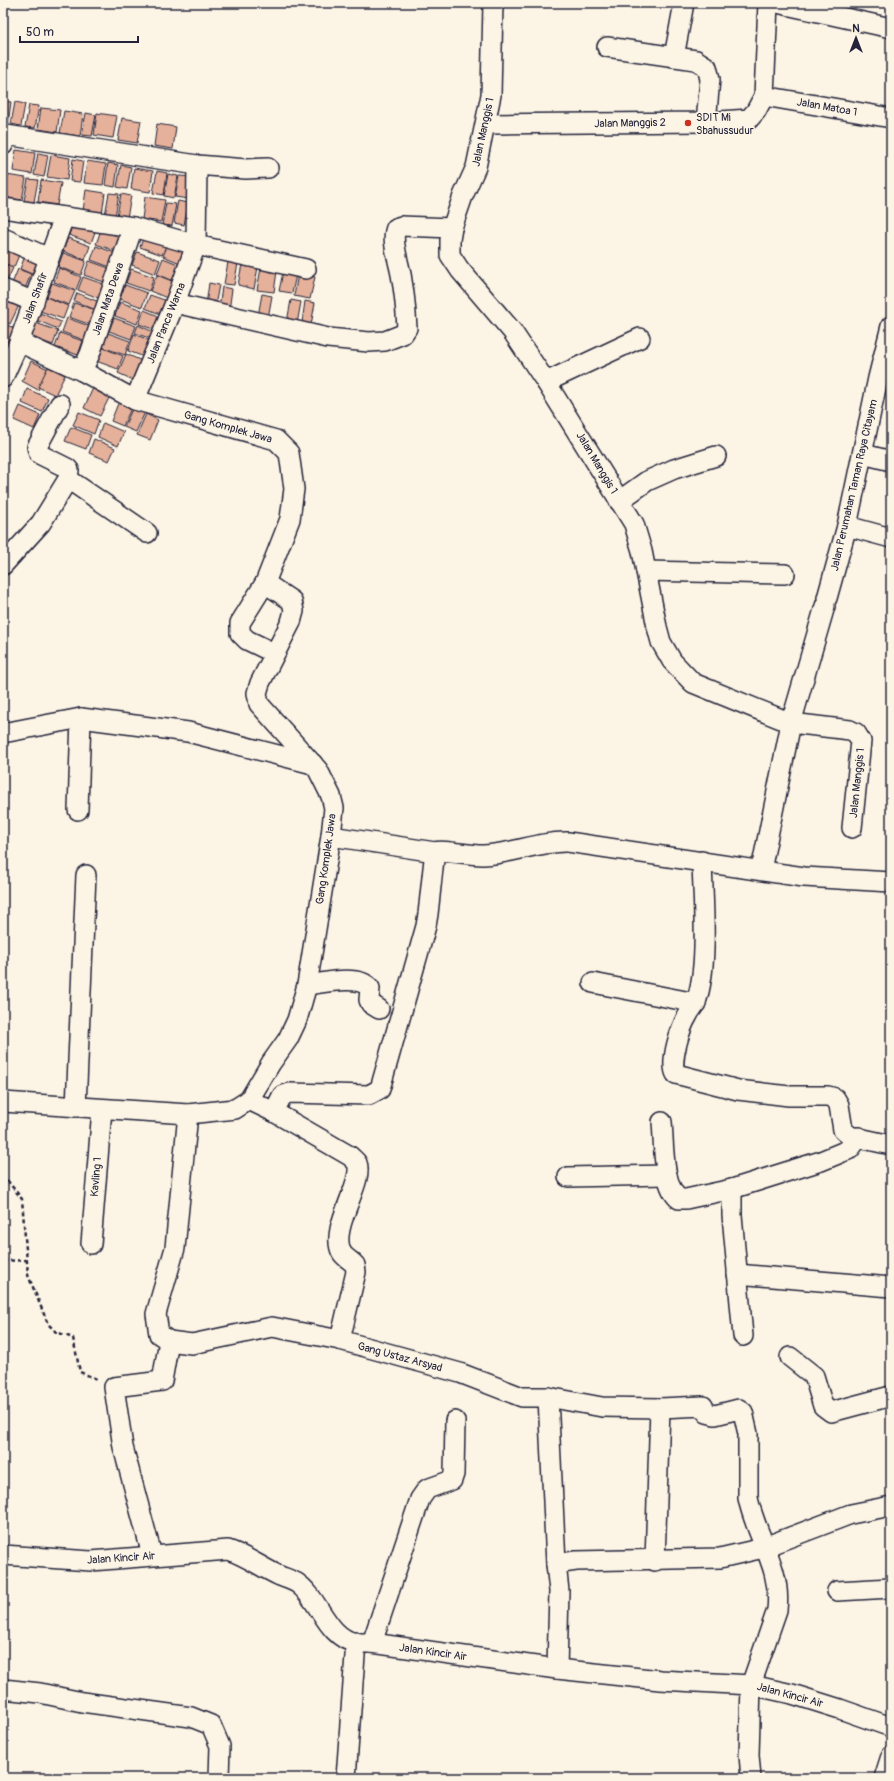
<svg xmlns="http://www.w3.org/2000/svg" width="894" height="1781" viewBox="0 0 894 1781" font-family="Pangolin,sans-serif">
<rect width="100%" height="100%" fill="#fcf5e5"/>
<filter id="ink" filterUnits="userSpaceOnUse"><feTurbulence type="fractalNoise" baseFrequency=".025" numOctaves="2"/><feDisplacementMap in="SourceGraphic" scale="8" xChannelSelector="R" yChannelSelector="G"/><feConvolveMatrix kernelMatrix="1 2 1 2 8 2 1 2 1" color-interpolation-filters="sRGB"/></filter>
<g filter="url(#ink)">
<!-- building -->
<g fill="#e6b19a" stroke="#22223b">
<path d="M3,101L11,102L8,124L3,123Z"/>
<path d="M15,102L25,104L21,126L11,124Z"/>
<path d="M29,105L39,106L35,128L25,127Z"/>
<path d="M41,108L60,110L57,132L38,129Z"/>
<path d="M64,111L83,114L80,136L60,133Z"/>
<path d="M86,113L96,115L92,136L82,135Z"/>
<path d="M97,113L117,116L113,138L94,135Z"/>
<path d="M122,118L141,121L137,143L118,140Z"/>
<path d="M157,124L176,127L173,149L154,146Z"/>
<path d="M16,150L35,153L32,174L13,171Z"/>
<path d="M38,153L48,155L44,177L34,175Z"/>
<path d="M51,155L70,158L67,180L47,177Z"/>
<path d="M73,159L83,161L80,182L70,181Z"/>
<path d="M87,161L106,164L103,185L84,183Z"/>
<path d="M108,163L118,165L115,187L105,185Z"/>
<path d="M121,165L131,167L127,189L117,187Z"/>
<path d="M134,168L153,171L150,192L131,189Z"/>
<path d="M157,171L167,173L164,195L153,193Z"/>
<path d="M168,174L178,176L174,198L164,196Z"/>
<path d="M6,175L26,178L22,200L3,197Z"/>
<path d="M179,176L196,177L195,200L175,197Z"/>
<path d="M28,179L38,180L34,202L24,201Z"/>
<path d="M41,180L61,183L57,205L38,202Z"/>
<path d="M86,190L105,193L102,214L83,211Z"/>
<path d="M109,193L119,194L115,216L105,215Z"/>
<path d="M121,194L131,196L127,218L117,216Z"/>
<path d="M145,197L165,200L161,222L142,219Z"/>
<path d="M178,201L188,203L184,225L174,223Z"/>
<path d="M166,203L176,204L172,226L162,225Z"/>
<path d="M74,221L96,229L91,243L69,235Z"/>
<path d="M101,230L123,238L118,252L96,244Z"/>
<path d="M145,233L168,241L162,255L140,247Z"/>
<path d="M68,238L90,246L85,260L63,251Z"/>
<path d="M170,240L192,249L185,265L163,256Z"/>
<path d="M8,245L21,250L14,267L3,263V258Z"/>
<path d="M96,246L118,254L113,268L91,260Z"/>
<path d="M27,251L40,257L32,274L20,269Z"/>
<path d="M137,252L160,260L155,274L132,265Z"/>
<path d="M63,253L86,261L81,275L58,267Z"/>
<path d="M163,258L185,267L179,283L157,274Z"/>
<path d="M89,261L112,269L107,283L84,275Z"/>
<path d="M228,262L238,263L234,285L224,284Z"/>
<path d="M3,264L13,268L5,285L3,284Z"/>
<path d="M242,264L258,267L254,289L238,285Z"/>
<path d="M59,268L81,277L76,290L54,282Z"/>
<path d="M261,268L277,271L274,292L257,290Z"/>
<path d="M18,269L31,274L24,291L11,286Z"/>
<path d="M131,269L154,277L149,291L126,283Z"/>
<path d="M283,272L296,275L292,293L279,291Z"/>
<path d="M298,274L315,277L310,299L294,296Z"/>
<path d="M157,275L179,284L172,300L150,291Z"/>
<path d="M83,277L106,285L101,299L78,290Z"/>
<path d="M52,283L75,291L69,305L47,297Z"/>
<path d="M209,283L219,285L215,306L206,305Z"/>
<path d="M125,285L147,293L142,307L120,299Z"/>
<path d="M222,287L232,289L229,311L219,309Z"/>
<path d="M77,293L99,302L96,310L74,301Z"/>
<path d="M262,294L272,296L268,318L258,316Z"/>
<path d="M150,295L173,303L168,317L145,308Z"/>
<path d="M7,296L20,303L10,324L3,321V304Z"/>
<path d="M46,297L68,306L63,319L40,311Z"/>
<path d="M291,300L301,302L297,324L287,322Z"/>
<path d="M305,301L315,303L311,325L302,323Z"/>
<path d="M120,302L142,310L137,324L115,316Z"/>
<path d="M74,303L96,310L91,325L69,317Z"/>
<path d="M144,310L166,319L161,332L139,324Z"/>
<path d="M40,313L61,322L58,329L36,320Z"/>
<path d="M67,318L89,326L84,340L62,332Z"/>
<path d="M114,318L136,326L131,339L109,331Z"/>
<path d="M36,323L58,331L53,345L31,337Z"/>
<path d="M3,324L15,328L9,345L3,342Z"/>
<path d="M138,325L160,335L157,341L135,333Z"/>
<path d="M60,333L83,341L78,355L55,347Z"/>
<path d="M108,333L130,341L125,355L102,347Z"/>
<path d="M134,334L156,343L150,359L128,351Z"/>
<path d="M101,347L123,356L118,369L96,361Z"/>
<path d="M126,354L149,364L140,383L118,373Z"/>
<path d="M31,361L48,369L38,390L22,381Z"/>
<path d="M48,367L65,375L55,395L38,387Z"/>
<path d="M93,388L110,396L100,416L84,408Z"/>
<path d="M27,389L48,398L42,412L22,403Z"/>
<path d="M119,401L132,406L123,426L111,421Z"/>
<path d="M20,406L40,415L34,429L14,420Z"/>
<path d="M133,407L145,412L136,432L124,427Z"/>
<path d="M79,412L99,420L94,434L73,425Z"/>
<path d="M146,414L158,420L150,440L137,435Z"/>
<path d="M103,423L124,432L118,446L98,437Z"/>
<path d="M71,427L91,435L86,449L65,441Z"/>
<path d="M94,439L115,448L109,461L89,453Z"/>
</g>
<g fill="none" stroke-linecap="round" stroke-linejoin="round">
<defs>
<g id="minor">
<path d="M493,3L491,95L476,167L463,196L452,228L450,240V255L460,270L512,331L546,382L634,524L642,551L657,627L661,642L672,661L693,683L791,723L850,730L856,733L861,741L852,828"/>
<path d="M777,3L891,28"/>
<path d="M607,47L696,60L707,67L710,79L706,122"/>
<path d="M674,57L684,3"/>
<path d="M764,96L891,118"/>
<path d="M486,124L706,122L749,119L756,111L764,96L768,3"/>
<path d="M3,145L6,135L197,165L246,169L268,168"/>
<path d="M3,208L133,227L196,245L306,269"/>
<path d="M3,238L49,258"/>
<path d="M3,289L34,302"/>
<path d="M175,303L328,338L369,342L385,341L403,334L407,328C406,312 405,296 402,281C401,267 390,241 396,228L401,226L452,228"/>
<path d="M82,371L90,354L133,227"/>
<path d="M3,378L19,342L64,217"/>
<path d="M546,382L640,338"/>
<path d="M135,400L175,303L196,245L197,165"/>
<path d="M863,454L891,461"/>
<path d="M68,479L147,533"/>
<path d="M619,501L647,481L674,469L716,456"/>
<path d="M847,526L891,538"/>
<path d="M3,565L41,523L68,479L69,470L67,468L39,454L37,447L60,404"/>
<path d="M646,571L785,574"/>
<path d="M265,583L240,623V633L247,640L274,653"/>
<path d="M827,598L847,526L878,378L891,326"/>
<path d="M3,733L81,718L188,732L313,764"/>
<path d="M78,810L81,718"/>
<path d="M331,836L435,852"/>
<path d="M702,861C703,902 709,965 696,1002C694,1007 690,1010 688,1015C681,1026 669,1062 676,1074L738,1090L789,1096H828L835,1098L839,1105L843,1130L850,1136L891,1145"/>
<path d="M761,870L791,723L825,606"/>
<path d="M593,983L696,1003"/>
<path d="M307,985C323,983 359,974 370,988L369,1000L371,1004L379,1009"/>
<path d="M249,1100L274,1112L350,1156C352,1158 356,1161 357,1163C365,1182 328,1229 342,1253C345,1258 352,1261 355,1265L356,1272L340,1340"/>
<path d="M3,1102L188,1114L235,1109L249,1100L271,1063L288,1039L297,1020L307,985L331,836L334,808L331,796L318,770L259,704L257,693L260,683L291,622L294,611L292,601L265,583L290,519L294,489L289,453L276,440L135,400L82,371L19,342"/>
<path d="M76,1107L86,875"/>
<path d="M274,1112L282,1096L289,1093L369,1095L380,1089L426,926L428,914L434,859L435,852C443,849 472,856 484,855C512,854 540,841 568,842L804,877L891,882"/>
<path d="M662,1122C664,1142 662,1185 679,1199H686L732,1189"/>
<path d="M568,1177L667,1175"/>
<path d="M91,1244L102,1109"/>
<path d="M737,1274L891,1287"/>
<path d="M743,1336L732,1215V1189L821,1161L850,1149L859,1137"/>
<path d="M169,1341L159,1334L156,1314L175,1248L188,1114"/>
<path d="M790,1357L814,1376L823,1406L831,1412L891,1396"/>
<path d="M548,1397L556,1564"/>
<path d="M3,1555L91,1561L228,1550C247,1556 262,1568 280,1576C285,1578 292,1580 297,1583C320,1599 326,1637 356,1643C361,1643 367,1643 372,1643L557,1669L660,1680L751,1685L792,1694L840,1709L891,1727"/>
<path d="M152,1555L123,1447L114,1387L162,1381L169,1341L192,1344L272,1327L340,1340L460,1373L522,1397H548L602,1407L660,1408L703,1406L707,1413L715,1415L739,1409L743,1412L748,1434V1498C756,1538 782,1567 777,1610L751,1685L749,1755L751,1778"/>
<path d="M655,1561L660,1408"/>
<path d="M837,1591L891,1588"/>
<path d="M372,1643L420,1499L427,1489L452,1480L454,1474L455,1421"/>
<path d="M557,1669L559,1591L556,1564L576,1561L720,1558L759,1549L851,1514L891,1506"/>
<path d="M3,1689L40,1693L82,1702L191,1717L211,1725L220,1746L219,1778"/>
<path d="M346,1778L356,1642"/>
<path d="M884,1778L891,1756"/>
</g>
</defs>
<!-- minor casing -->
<use href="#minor" stroke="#22223b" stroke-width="22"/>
<!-- path -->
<g stroke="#22223b" stroke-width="2.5" stroke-dasharray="4 3" stroke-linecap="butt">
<path d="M3,1175L22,1199L28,1275L48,1324L56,1332L73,1338L80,1372L99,1380"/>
<path d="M3,1261L26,1260"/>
</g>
<!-- minor -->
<use href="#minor" stroke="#fcf5e5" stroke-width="19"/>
</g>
</g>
<!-- markers -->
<circle fill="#c8321e" stroke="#fcf5e5" stroke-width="1.5" cx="688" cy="123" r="4"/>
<g text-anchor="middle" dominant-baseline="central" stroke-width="3" stroke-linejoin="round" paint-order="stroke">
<!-- street labels -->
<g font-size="11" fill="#22223b" stroke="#fcf5e5">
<text transform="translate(827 107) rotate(10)">Jalan Matoa 1</text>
<text transform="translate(630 123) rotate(-1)">Jalan Manggis 2</text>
<text transform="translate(483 132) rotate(-78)">Jalan Manggis 1</text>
<text transform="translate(35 298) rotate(-70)">Jalan Shafir</text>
<text transform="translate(108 299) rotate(-71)">Jalan Mata Dewa</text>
<text transform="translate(166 323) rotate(-68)">Jalan Panca Warna</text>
<text transform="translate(228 427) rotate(16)">Gang Komplek Jawa</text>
<text transform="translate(597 463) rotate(59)">Jalan Manggis 1</text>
<text transform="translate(854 485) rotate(-77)">Jalan Perumahan Taman Raya Citayam</text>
<text transform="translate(857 783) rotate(-84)">Jalan Manggis 1</text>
<text transform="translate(326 859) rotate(-82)">Gang Komplek Jawa</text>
<text transform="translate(96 1177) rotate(-85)">Kavling 1</text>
<text transform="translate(400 1357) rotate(15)">Gang Ustaz Arsyad</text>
<text transform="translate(121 1558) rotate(-4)">Jalan Kincir Air</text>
<text transform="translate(433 1652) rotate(8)">Jalan Kincir Air</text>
<text transform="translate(790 1695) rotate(15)">Jalan Kincir Air</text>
</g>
<!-- poi labels -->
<g font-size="11" fill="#22223b" stroke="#fcf5e5" text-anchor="start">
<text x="696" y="117">SDIT Mi<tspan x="696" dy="13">Sbahussudur</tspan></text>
</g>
</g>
<!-- margin -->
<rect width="894" height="1781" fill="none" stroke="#fcf5e5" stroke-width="16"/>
<rect x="8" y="8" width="878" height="1765" fill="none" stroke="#22223b" stroke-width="1.5" filter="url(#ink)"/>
<!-- north arrow -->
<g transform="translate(856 38)" stroke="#fcf5e5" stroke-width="3" paint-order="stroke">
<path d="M0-3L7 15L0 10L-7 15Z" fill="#22223b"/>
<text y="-6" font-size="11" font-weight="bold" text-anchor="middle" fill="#22223b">N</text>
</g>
<!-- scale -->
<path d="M20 36v6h118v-6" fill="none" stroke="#22223b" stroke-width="2"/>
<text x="26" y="36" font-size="12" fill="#22223b" stroke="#fcf5e5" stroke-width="3" paint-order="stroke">50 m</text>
</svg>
